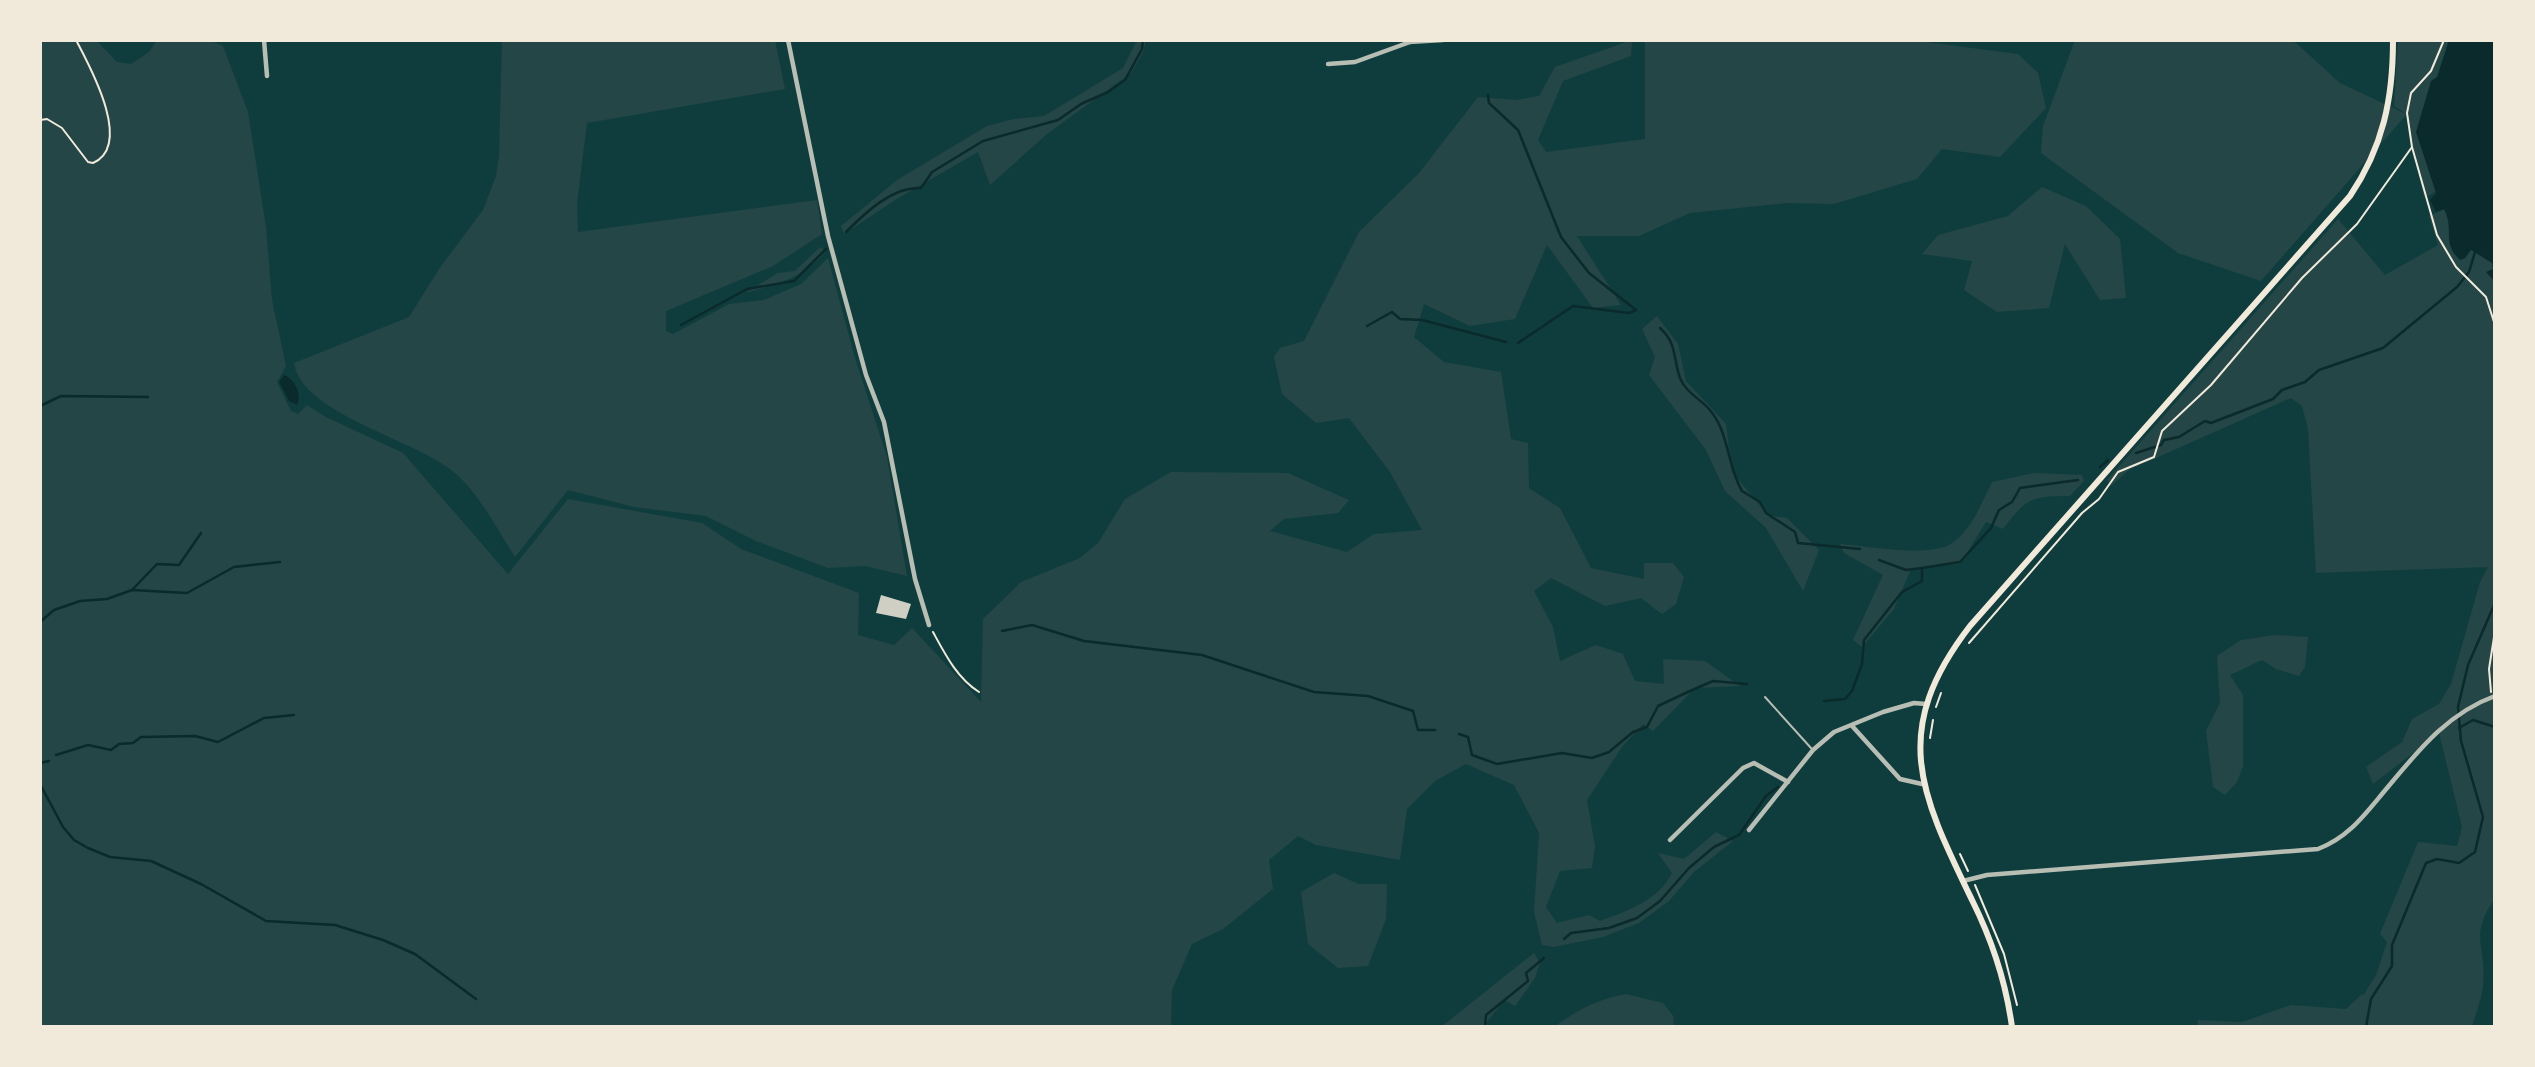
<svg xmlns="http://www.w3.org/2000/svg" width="2535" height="1067" viewBox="0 0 2535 1067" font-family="Helvetica,sans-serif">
<rect width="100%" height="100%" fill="#0f3d3e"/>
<!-- green -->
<g fill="#244646">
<path d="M40,40H96L117,62L131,64L149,52L157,40H209L223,46L248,112L266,227L272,300L286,366L277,382L291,411L298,414L307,405L326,417L403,453L508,574L568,499L702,523L741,549L859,593L858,635L894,645L912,628L981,702L983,619L1021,582L1080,558L1098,543L1125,499L1171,472L1288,473L1349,500L1338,513L1284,519L1270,531L1347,552L1374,534L1422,530L1390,472L1349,418L1316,423L1282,394L1274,357L1280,348L1304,341L1359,232L1419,173L1478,97L1516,100L1539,96L1555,67L1632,40L1631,56L1563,81L1538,140L1546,152L1645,139V40H1911L2018,54L2038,73L2046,108L2000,157L1942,149L1917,179L1834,204L1787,203L1690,213L1639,236H1577L1621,305L1593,308L1547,245L1515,319L1470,326L1424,304L1414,337L1444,362L1501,372L1511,439L1528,443L1529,488L1560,508L1591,568L1644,579V563H1673L1684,577L1676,604L1662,614L1641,598L1605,606L1551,578L1534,591L1553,627L1560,661L1596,645L1623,654L1635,681L1664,684L1663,659L1705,661L1740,686L1695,688L1653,731L1643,724L1622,747L1587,800L1595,846L1592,868L1560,871L1546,907L1557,923L1589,915L1600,921C1627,911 1658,901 1672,873L1658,853L1684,859L1716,832L1733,841L1694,872L1669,901L1639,923L1603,937L1554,947L1542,945L1534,912L1539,833L1514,785L1466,764L1435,781L1407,809L1400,860L1316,845L1298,836L1269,860L1273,889L1223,929L1192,944L1172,990L1171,1027H40Z"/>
<path d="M502,40H775L785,89L587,123L577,204L578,232L817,200L822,234L773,266L666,311V331L673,334L729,304L764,300L801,284L828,258L855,358L887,457L907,576L865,566L828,568L756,541L706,516L634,507L568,490L515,557C497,529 480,495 455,473C418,440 301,414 294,363L409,317L439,269L483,210L496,176L499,156Z"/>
<path d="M1137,40H1146L1143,52L1131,73L1047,134L990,185L978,152L895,200L844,234L841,226L897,180L987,126L1014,119L1044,116L1123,68Z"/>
<path d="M2075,40H2288L2296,43L2340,83L2406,114L2394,106L2398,40H2495V899C2468,934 2487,948 2483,984C2482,998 2476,1013 2472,1027H2197L2198,1020L2242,1022L2291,1005L2346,1009L2362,994L2363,996L2376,975L2387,942L2380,934L2418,842L2457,846L2462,827L2439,733L2373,784L2366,767L2402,742L2412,719L2439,704L2451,684L2480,582L2488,567L2316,573L2308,429L2302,406L2291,398L2129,470L2111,486L2107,480L2338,219L2385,275L2438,245L2429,216L2445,209L2437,191L2424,198L2406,115L2261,281L2178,253L2041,153L2043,126Z"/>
<path d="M2042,187L2086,206L2120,239L2126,298L2100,300L2065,244L2049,308L1997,312L1964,290L1972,261L1922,254L1938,235L2008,216Z"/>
<path d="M820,247L826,251C804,278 778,284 745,293L778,273L795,271Z"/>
<path d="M1657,316L1678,344L1686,381L1726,424L1732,472L1768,515L1787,518L1819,550L1803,591L1766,528L1725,491L1706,450L1649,375L1655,357L1642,329Z"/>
<path d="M2034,473L2082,475L2084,481L2070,496C2032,496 2026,498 2003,529L1986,522L1960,564L1911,569L1894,609L1862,647L1853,640L1883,575L1844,553L1840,544C1866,546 1926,557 1949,545C1970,534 1982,502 1992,482Z"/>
<path d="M2275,635L2308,637L2305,667L2299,676L2276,669L2262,660L2230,675L2243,695V766L2237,782L2225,795L2213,787L2206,731L2220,703L2217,656L2241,640Z"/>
<path d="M1334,873L1359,884H1387L1386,919L1368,966L1338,968L1308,944L1301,892Z"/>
<path d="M1534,953L1540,963L1535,978L1515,1006L1504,1000L1483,1027H1441Z"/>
<path d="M1626,994L1663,1003L1674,1017L1673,1027H1554C1577,1010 1598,999 1626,994Z"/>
</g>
<!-- water -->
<g fill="#0a2a2b">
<path d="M2449,40H2495V282L2486,272L2493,269L2492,263L2471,250L2465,258L2460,260C2441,242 2455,231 2444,209L2436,212L2430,200L2436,193L2416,132L2431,81L2437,77Z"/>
<path d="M284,375C295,379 302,395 297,405L289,401L279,382Z"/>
</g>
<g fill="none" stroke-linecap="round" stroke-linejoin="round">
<!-- stream -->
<g stroke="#0a2a2b" stroke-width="2.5">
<path d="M1488,95L1489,103L1518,130L1561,237L1589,273L1636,310"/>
<path d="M846,232C865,213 893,186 921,188L932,172L983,141L1058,120L1081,104L1108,92L1125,80L1142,49L1143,40"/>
<path d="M681,325L747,289L794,281L826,249"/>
<path d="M1367,326L1392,312L1400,319L1422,320L1506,342"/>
<path d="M1660,328C1677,343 1673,358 1680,378C1687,395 1704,400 1713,414C1729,436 1728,468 1742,491L1760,502L1766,513L1795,532L1798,543L1860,549"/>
<path d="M1518,343L1573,306L1629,313L1636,310"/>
<path d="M40,406L61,396L148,397"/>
<path d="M2136,453L2161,445L2164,440L2179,437L2205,421L2211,423L2273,399L2282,390L2305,382L2319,370L2383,348L2457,287L2469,272L2475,252"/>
<path d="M2100,467L2108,460"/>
<path d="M1879,560L1906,570L1922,568"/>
<path d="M132,590L157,564L179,565L201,533"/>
<path d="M40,622L54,610L80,601L107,599L132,590L187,593L234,567L280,562"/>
<path d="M1002,631L1032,625L1084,641L1202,655L1314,692L1368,696L1413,711L1418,730H1435"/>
<path d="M1824,701L1845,699L1852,691L1862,664L1864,640L1902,592L1922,581V568L1960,562L1991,528L1999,510L2012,502L2020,488L2078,480"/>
<path d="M2459,728L2473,720L2495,727"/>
<path d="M1459,734L1468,737L1472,755L1497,764L1562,753L1592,758L1609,752L1633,732L1647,727L1658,706L1690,691L1713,681L1747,684"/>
<path d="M56,755L88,745L111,750L119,744L133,743L141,737L195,736L218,742L264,718L294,715"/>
<path d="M40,763L49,761"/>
<path d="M40,784L63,827L74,840L88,848L110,857L151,861L201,884L266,921L335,925L383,940L415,954L476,999"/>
<path d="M1564,939L1571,933L1609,928L1637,918L1660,901L1689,868L1714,847L1739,835L1766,796L1778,787"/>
<path d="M1485,1027L1486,1015L1528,981L1526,973L1544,958"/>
<path d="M2320,1027H2341"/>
<path d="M2366,1027L2371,999L2392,966V945L2426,863L2437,859L2459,863L2475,852L2483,817L2461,741L2458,707L2468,665L2495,603"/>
</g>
</g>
<!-- building -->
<path fill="#cfcfc3" d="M881,595L911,604L906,619L876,613Z"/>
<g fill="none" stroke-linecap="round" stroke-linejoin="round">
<!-- path -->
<g stroke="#f1e9da" stroke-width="2">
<path d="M2444,40L2431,71L2411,93L2407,113L2412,147L2437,235L2456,267L2486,297L2495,325"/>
<path d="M40,120L47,119L62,128L88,162L93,163C134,145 89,65 76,40"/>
<path d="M933,632C945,654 957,678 979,692"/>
<path d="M1969,643L2082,513L2099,499L2118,472L2154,457L2162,431L2211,385L2302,278L2357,224L2412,147"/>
<path d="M2491,692L2489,669L2495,631"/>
<path d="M1936,707L1941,693"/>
<path d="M1930,738L1933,720"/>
<path d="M1960,854L1968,871"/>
<path d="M1975,885L2004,954L2017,1005"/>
</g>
<!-- service -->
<path stroke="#b8beb3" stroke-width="2" d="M1765,697L1811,748"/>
<!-- minor -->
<g stroke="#b8beb3" stroke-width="4.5">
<path d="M264,40L267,76"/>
<path d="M788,40L828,236L866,375L884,422L915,579L929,625"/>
<path d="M1409,42L1443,40"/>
<path d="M1328,64L1355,62L1410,42"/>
<path d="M1853,727L1900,779L1922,784"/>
<path d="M1749,830L1813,750L1834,732L1883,712L1914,703L1926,704"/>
<path d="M1670,840L1743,768L1754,763L1788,782"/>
<path d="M1963,881L1987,875L2318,849C2347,838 2363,817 2382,794C2415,755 2445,714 2495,696"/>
</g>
<!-- secondary -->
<path stroke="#f1e9da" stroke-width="6" d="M2012,1027C2006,983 1992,940 1972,900C1920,793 1889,731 1970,626L2350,196C2383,147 2393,99 2393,40"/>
</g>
<!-- border -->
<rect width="2535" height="1067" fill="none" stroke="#f1e9da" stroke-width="84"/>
</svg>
